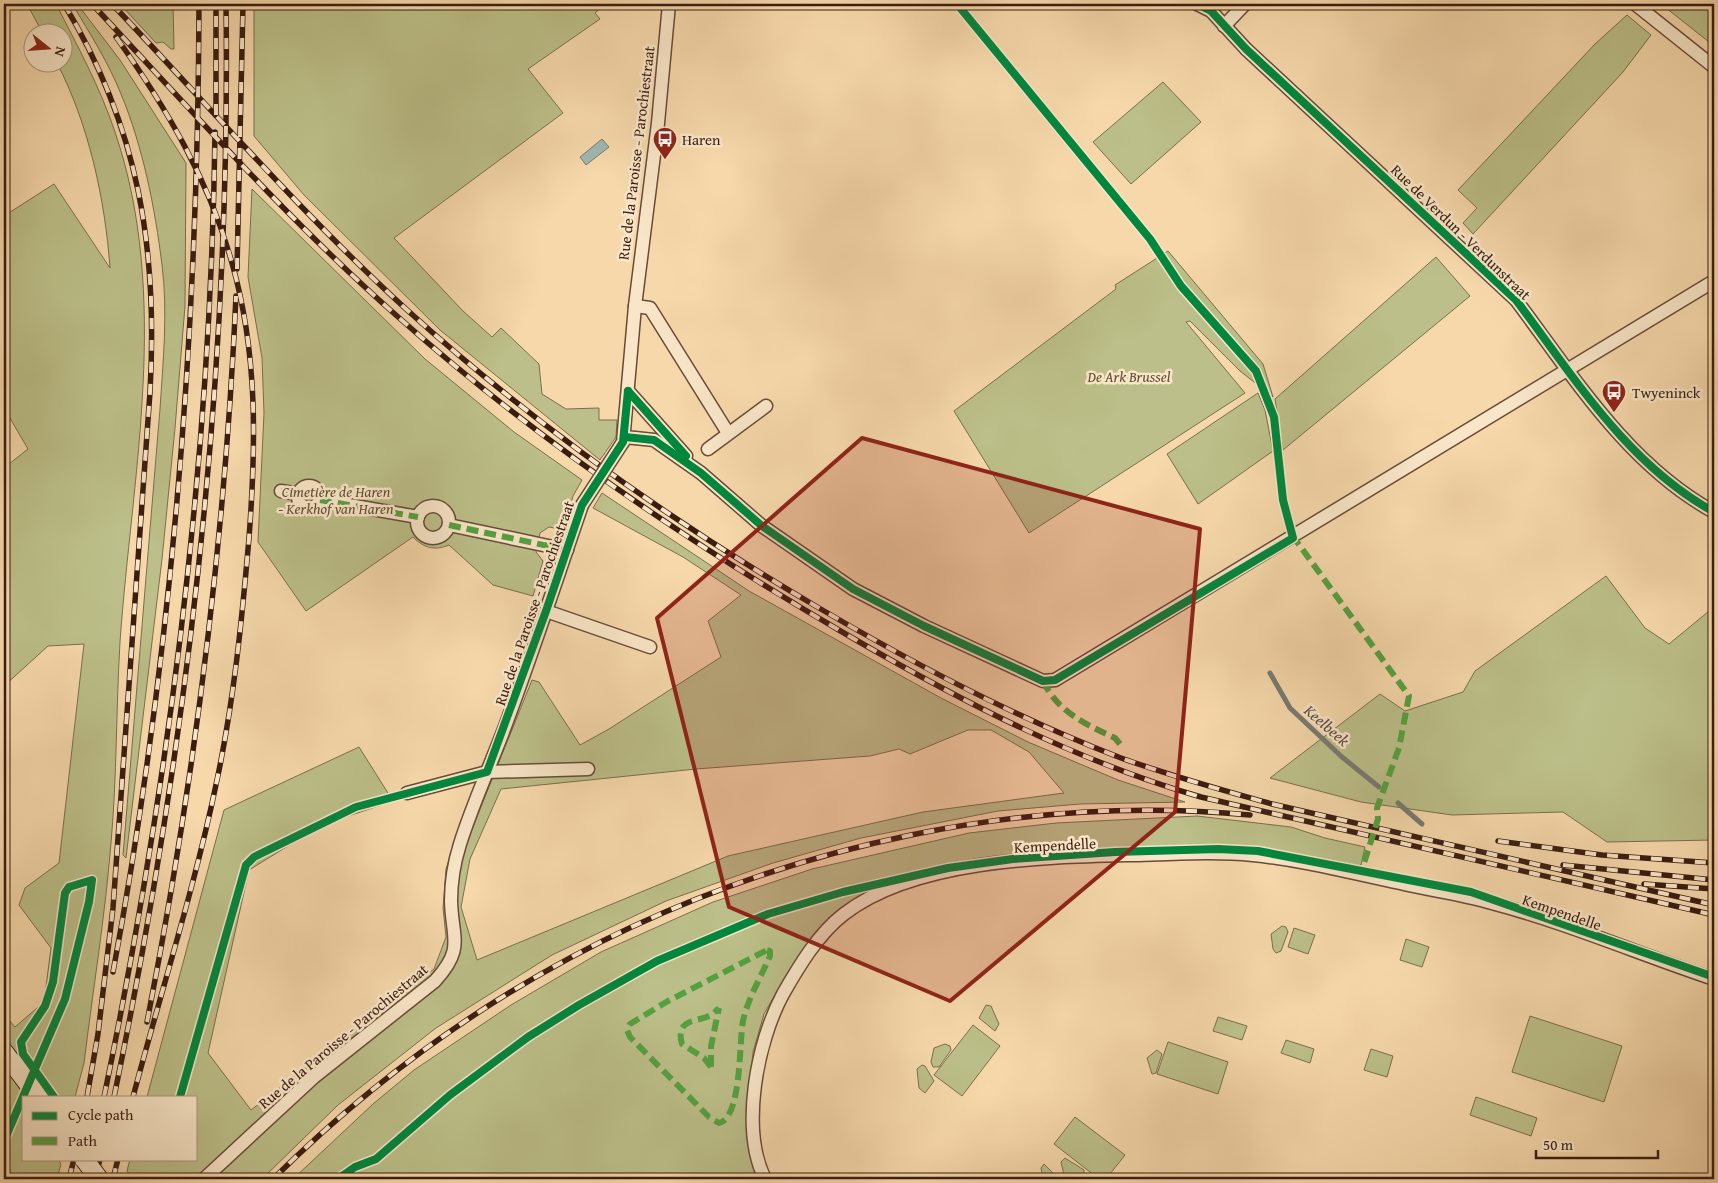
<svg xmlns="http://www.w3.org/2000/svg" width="1718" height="1183" viewBox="0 0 1718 1183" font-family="'Gentium Book Plus',serif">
<rect width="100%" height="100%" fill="#f6d8ab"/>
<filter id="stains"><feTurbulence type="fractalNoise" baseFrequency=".004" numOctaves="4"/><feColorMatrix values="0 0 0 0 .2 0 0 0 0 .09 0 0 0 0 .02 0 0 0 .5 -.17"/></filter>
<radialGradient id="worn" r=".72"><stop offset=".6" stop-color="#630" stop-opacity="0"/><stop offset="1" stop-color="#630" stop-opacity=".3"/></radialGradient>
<!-- green -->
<g fill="#bcbf89" stroke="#7b6e4d" fill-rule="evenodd">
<path d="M27,4H56C77,45 100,87 115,132C171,297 132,473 120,642C116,709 117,776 111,843C105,916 93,990 84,1063L75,1097H24V1159H58L61,1164L57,1179H4V1014L15,1027L44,1002L51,948L19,905L25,888L59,863L84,644L48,646L4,686V468L28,449L4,408V216L54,184L110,268C105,199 89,125 57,63L62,62V32H42Z"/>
<path d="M120,4H173L174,49H171L163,42L156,43Z"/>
<path d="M254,4H605L595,13L600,19L528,69L563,113L394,238L463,311L492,337L501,328L539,364L542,394L566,409L599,408V420H617L616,437L600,460L440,330L304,195L254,136Z"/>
<path d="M1661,4H1714V46Z"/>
<path d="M78,5L120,60L186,163L185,306L175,428L162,559L126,858L123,855L160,409C163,362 168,312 162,265C155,208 143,147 121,94C109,64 91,35 74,7Z"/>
<path d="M1627,15L1651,35L1623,72L1473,234L1463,223L1477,208L1458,190L1595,44Z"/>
<path d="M1163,82L1201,122L1131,184L1093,142Z"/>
<path d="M252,189L425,359L514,432L582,480L573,496L564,530L549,527L540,533L536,552L543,561L533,596L493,585L449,545C434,551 424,548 413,537L306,611L258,542L264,413L262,358L248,277Z"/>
<path d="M1168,251L1263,364L1273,397L1240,371L1190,321L1186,322L1245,393L1029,533L954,411L1116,289L1115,285Z"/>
<path d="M1436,257L1470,296L1283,450L1275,399Z"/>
<path d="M1258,393L1265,410L1273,451L1198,504L1167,454Z"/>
<path d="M602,493L749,591L941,698L1028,742L1118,780L1185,802L1080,804L998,811L861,838L773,863L666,901L552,955L436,1028L338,1105L262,1179H133L127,1171L130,1159H196V1097H147L224,810L359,747L393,801L322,825L249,870L208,1053L251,1110L434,969L446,937L443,908L446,869L458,831L470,834L532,680L539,682L580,745L609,729L721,657L708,621L741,595L683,557L593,508ZM968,730H991L1029,752L1064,793L923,812L728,856L477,960L461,907L470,859L501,789L696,769L870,756L899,749L910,754Z"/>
<path d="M1606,576L1645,628L1669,644L1714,607V840L1607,842L1563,812L1452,815L1361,802L1270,778L1380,694L1405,711L1463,692L1475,671Z"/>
<path d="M1197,816L1291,827L1325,838L1365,847L1361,865L1349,870L1217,851L1016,854L948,865L889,884L820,931L788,972L764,1014L753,1052L750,1088L760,1176L777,1177L778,1179H736L733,1176L721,1179H293L373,1104L414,1070L511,1005L601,952L713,902L812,869L969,833L1056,823Z"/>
<path d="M1282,926L1286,927L1288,932L1281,951L1276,953L1273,949L1271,934Z"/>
<path d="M1294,928L1315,935L1308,954L1288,947Z"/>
<path d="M1406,939L1429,947L1422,967L1400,960Z"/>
<path d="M986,1005L991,1006L999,1024L995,1031L979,1018Z"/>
<path d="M1530,1016L1622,1046L1604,1102L1512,1072Z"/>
<path d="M1218,1017L1247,1026L1242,1040L1213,1031Z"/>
<path d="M973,1025L1000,1046L962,1096L934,1075Z"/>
<path d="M1286,1040L1314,1049L1310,1063L1281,1053Z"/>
<path d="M1168,1042L1228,1062L1218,1094L1157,1074Z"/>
<path d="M945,1044L950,1046L951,1050L939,1067H933L931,1062L934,1048Z"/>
<path d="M1371,1049L1393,1056L1387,1077L1364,1070Z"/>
<path d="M1157,1050L1162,1054L1156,1073L1152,1074L1147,1058Z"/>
<path d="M922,1065L925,1066L934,1081L925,1093L919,1088L917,1069Z"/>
<path d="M1476,1097L1537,1118L1531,1136L1470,1115Z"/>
<path d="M1075,1117L1125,1155L1106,1179H1099L1054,1144Z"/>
<path d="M1065,1158L1084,1170V1176L1080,1178L1064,1175L1061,1162Z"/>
<path d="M1044,1164L1054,1174V1179H1043L1041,1168Z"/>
</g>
<!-- water -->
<path fill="#9fb8b2" stroke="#777a72" d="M602,139L609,147L586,165L580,157Z"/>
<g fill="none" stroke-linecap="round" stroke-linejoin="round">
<!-- stream -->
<g stroke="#777a72" stroke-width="5">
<path d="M1270,673L1290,708L1342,757L1379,787"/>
<path d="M1398,803L1422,824"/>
</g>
<defs>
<g id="street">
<path d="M1197,4L1211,11L1246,49L1516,300C1574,377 1627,464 1714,512"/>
<path d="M1635,4L1714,67"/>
<path d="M1224,26L1245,4"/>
<path d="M635,306L650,308L728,433"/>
<path d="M628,391L686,456"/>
<path d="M625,437L654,440L701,473L762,526L853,589L924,626L1043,681L1055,680L1714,281"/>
<path d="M623,442L635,306L658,123L669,4"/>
<path d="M708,449L766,406"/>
<circle cx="309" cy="497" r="11"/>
<path d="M281,491L298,494"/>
<path d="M320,500L418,517"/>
<circle cx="433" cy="522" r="16"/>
<path d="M449,525L567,550"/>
<path d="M546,611L650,647"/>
<path d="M407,793L487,772L588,769"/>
<path d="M204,1179L314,1077L435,981C465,948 452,939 451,901C451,882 454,863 460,844C473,803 491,764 506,724C533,651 557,578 582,505"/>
<path d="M765,1179C740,1129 757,1042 783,994C799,966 818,934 844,914C915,859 1047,857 1133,855C1173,854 1213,851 1253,855C1302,860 1352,873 1400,883C1429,890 1459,894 1488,902C1565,922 1639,954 1714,979"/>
</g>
<path id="secondary" d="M4,1052L38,1097"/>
</defs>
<!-- street casing -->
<use href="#street" stroke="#694b38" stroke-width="15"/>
<!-- secondary casing -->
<use href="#secondary" stroke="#3a1c11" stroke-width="20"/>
<!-- street -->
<use href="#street" stroke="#f9e6c8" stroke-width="12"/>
<!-- secondary -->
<use href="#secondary" stroke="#f9e6c8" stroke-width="18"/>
<defs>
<g id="rail">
<path d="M64,4C139,128 158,249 150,392L113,908L98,1034L87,1097"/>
<path d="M92,4C191,110 288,220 397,316C535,439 689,543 849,636C961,701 1076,761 1201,797L1714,915"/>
<path d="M112,4C209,106 302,214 406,309C532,423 672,522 819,608C916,665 1016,718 1121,758C1171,776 1222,790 1272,804L1714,905"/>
<path d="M116,37C166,107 209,180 232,263C258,354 256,445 249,538C242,619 234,700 217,780C195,887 161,991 133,1097"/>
<path d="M216,115V4"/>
<path d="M237,269L243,4"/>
<path d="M1498,841L1602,855L1714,863"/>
<path d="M1563,865L1714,880"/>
<path d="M1644,884L1714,889"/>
<path d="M113,972C173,651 198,330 199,4"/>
<path d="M147,1022C194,783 225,540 236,296"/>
<path d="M104,1097C170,779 211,457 215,132"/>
<path d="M114,1097C189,737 231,371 226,4"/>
<path d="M69,1179L74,1159"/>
<path d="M85,1179L90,1159"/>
<path d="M95,1179L100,1159"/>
<path d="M113,1179L118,1159"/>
<path d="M273,1179C452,1002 664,886 911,835C1023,812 1136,804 1250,815"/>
</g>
</defs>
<!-- rail casing -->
<use href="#rail" stroke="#3a1c11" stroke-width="5.5"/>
<!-- rail -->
<use href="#rail" stroke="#f9e6c8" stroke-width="4" stroke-dasharray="11" stroke-linecap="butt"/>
<defs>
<path id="street-bridge" d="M582,505L623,442"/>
<path id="secondary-bridge" d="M84,1159L99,1179"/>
</defs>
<!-- street-bridge casing -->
<use href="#street-bridge" stroke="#694b38" stroke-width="15" stroke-linecap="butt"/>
<!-- secondary-bridge casing -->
<use href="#secondary-bridge" stroke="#3a1c11" stroke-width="20" stroke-linecap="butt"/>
<!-- street-bridge -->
<use href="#street-bridge" stroke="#f9e6c8" stroke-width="12"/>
<!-- secondary-bridge -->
<use href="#secondary-bridge" stroke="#f9e6c8" stroke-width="18"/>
<!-- quiet -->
<g stroke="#54a13f" stroke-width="6" stroke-dasharray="12 6" stroke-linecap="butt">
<path d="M281,491L298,494"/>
<path d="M320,500L418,517"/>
<path d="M449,525L567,550"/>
<path d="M1292,535L1409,696L1399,748L1377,808L1378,819L1364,863"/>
<path d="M1043,681C1058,712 1085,724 1115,738L1120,744"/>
<path d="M767,950L770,951V956C761,977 748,998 743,1021C739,1041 742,1118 719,1123L709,1117L630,1037L627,1030L630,1024L668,1001Z"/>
<path d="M711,1067L704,1058L682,1044C675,1019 696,1022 709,1016C712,1015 716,1011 719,1008"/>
<path d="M711,1067V1046L719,1008"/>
</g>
<defs>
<g id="cycleway">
<path d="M1197,4L1211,11L1246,49L1516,300C1574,377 1627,464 1714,512"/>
<path d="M628,391L686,456"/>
<path d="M625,437L654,440L701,473L762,526L853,589L924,626L1043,681L1055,680L1293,538L1283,500L1274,417L1256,371L1181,286L1150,239L957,4"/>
<path d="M180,1097L246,865L254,857L356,807L487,772L546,611L582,505L623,442L628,391"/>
<path d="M4,1141L7,1134L65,999L89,902L92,880L69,887L65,893L53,982L45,1006L21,1042L23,1054L54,1097"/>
<path d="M338,1179L355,1167L376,1159L450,1095L528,1037L579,1005L657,961L768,914L843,892L948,868L1013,859L1115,852L1218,849L1258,851L1471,892L1714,977"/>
</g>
</defs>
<!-- cycleway casing -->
<use href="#cycleway" stroke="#f9e6c8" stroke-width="11"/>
<!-- cycleway -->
<use href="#cycleway" stroke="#00873e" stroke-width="8"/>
</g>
<!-- marked area -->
<path fill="#8f2418" fill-opacity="0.2" stroke="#8f2418" stroke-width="4" stroke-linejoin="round" d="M862,438L1200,529L1175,812L950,1001L729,907L657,618Z"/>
<!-- icons -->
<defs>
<symbol id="bus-pin" viewBox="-11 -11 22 30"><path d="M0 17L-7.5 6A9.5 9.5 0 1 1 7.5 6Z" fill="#8f2418" stroke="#f9e6c8"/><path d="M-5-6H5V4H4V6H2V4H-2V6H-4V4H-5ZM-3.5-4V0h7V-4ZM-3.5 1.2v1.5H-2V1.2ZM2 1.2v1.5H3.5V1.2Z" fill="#fff"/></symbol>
</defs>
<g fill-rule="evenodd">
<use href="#bus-pin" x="651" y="125" width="28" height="38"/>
<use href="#bus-pin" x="1600" y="378" width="28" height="38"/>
</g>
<g text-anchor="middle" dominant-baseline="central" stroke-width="5" stroke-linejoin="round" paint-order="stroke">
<!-- poi labels -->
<g font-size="15" fill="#3a1c11" stroke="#f9e6c8" text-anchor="start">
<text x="682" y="139">Haren</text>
<text x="1632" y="392">Twyeninck</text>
</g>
<!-- street labels -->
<g font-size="15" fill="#3a1c11" stroke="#f9e6c8">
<text transform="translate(636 153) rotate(-83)">Rue de la Paroisse - Parochiestraat</text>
<text transform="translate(1461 232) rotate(44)">Rue de Verdun - Verdunstraat</text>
<text transform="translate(534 603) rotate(-71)">Rue de la Paroisse - Parochiestraat</text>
<text transform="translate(1055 845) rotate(-3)">Kempendelle</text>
<text transform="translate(1562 912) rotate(19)">Kempendelle</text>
<text transform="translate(343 1036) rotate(-40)">Rue de la Paroisse - Parochiestraat</text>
</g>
<!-- park labels -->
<g font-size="15" font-style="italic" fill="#614d35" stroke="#f9e6c8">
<text x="1129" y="376">De Ark Brussel</text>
<text x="336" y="491">Cimetière de Haren<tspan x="336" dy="17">- Kerkhof van Haren</tspan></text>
</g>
<!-- water labels -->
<g font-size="16" font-style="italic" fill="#584b41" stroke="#f9e6c8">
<text transform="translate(1327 725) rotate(41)">Keelbeek</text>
</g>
</g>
<!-- margin -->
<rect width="1718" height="1183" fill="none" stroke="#f6d8ab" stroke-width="20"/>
<rect x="5" y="5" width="1708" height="1173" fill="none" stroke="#3a1c11" stroke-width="2.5"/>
<rect x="10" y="10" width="1698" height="1163" fill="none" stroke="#3a1c11"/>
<!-- legend -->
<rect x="22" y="1096" width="175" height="65" fill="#f9e6c8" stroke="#ad957f"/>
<rect x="32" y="1112" width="25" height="8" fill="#00873e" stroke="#ad957f"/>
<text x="68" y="1120" font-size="15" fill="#3a1c11">Cycle path</text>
<rect x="32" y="1137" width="25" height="8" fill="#54a13f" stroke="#ad957f"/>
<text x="68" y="1146" font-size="15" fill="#3a1c11">Path</text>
<!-- north arrow -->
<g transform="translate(48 48) rotate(107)"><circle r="24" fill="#f9e6c8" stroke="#ad957f"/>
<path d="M0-4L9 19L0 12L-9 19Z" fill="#8f2418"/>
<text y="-8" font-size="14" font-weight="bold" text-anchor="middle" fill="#3a1c11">N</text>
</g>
<!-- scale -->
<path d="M1536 1150v8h122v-8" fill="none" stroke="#3a1c11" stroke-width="2.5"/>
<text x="1543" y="1150" font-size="15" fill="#3a1c11" stroke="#f9e6c8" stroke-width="4" paint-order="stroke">50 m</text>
<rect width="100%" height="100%" filter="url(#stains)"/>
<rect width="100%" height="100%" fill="url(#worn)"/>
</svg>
